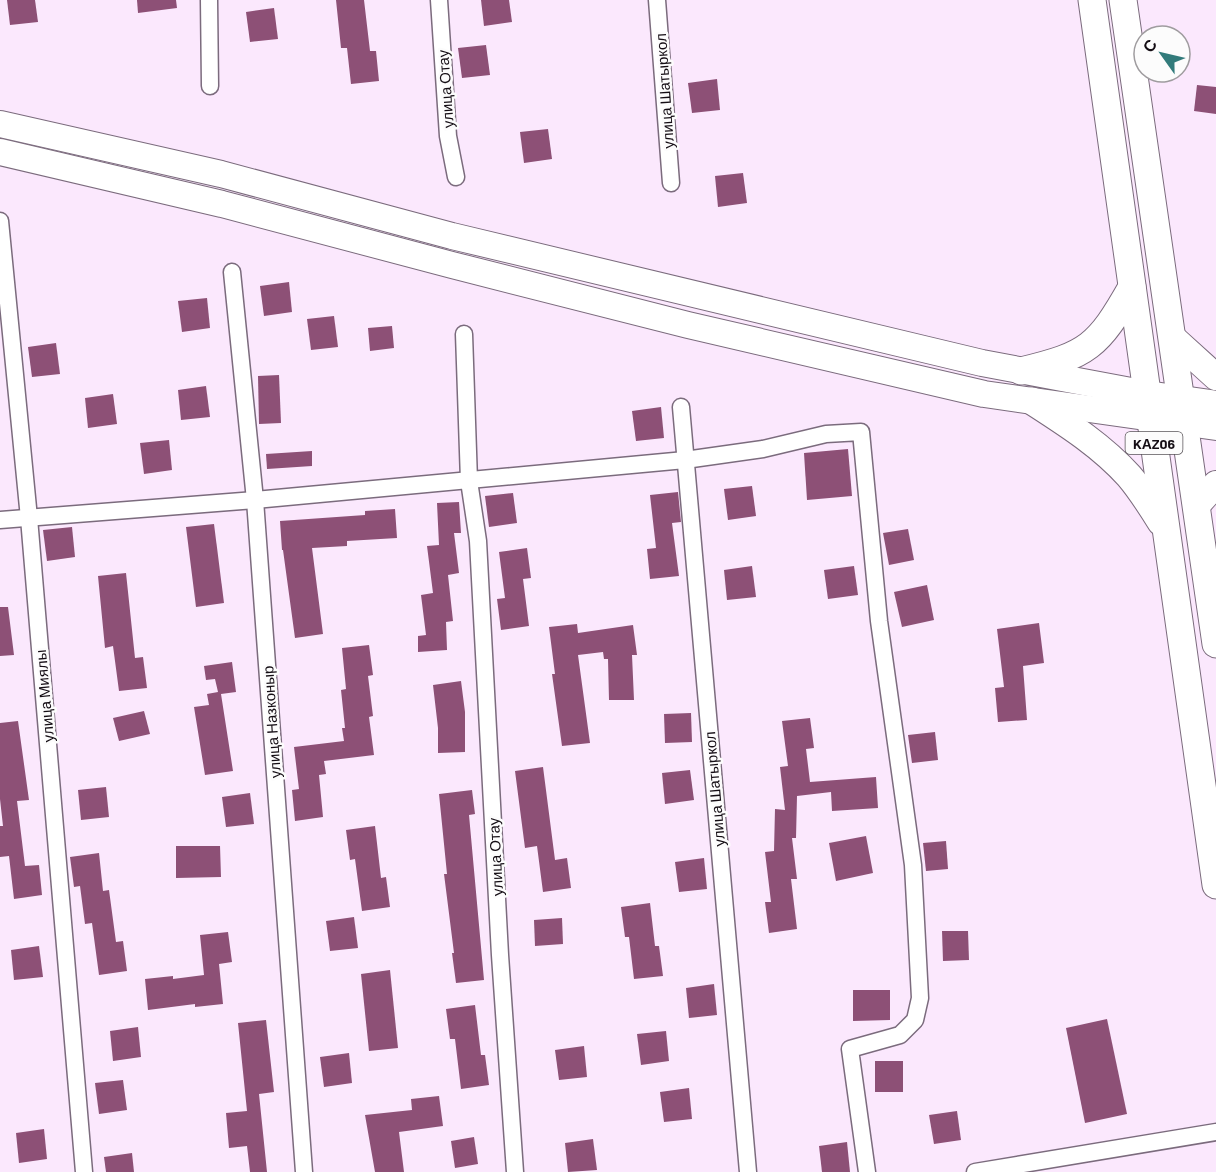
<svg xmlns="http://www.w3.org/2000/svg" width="1216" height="1172" viewBox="0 0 1216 1172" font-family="Barlow,sans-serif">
<rect width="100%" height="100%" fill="#fbe8fd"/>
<!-- building -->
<g fill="#8d5076">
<path d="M7,0H35L38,22L10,25Z"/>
<path d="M137,0H176L177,8L138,13Z"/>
<path d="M336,0H364L370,51H376L379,81L351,84L347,48H341Z"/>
<path d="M481,0H509L512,22L484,26Z"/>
<path d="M274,8L278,39L250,42L246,12Z"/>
<path d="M486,45L490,75L462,78L458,48Z"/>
<path d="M717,79L720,110L692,113L688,83Z"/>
<path d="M1197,85L1216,87V114L1194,111Z"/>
<path d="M548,129L552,159L524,163L520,132Z"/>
<path d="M743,173L747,203L718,207L715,176Z"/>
<path d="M289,282L292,312L264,316L260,286Z"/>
<path d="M207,298L210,328L182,332L178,301Z"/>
<path d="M334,316L338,347L311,350L307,319Z"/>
<path d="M392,326L394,348L370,351L368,328Z"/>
<path d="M56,343L60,374L32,377L28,347Z"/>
<path d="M279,375L281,423L259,424L258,376Z"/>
<path d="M206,386L210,417L181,420L178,390Z"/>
<path d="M113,394L117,424L88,428L85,398Z"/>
<path d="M661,407L664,438L636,441L632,411Z"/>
<path d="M169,440L172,470L144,474L140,443Z"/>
<path d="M848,449L852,496L807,500L804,453Z"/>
<path d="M312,451V466L267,469L266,454Z"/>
<path d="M752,486L756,516L728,520L724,489Z"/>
<path d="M678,492L681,522L672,523L679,576L650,579L647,549L656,548L650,495Z"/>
<path d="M513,493L517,523L489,527L485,496Z"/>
<path d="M459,502L461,533H454L459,573L448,575L453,621L446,622L447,650L418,652V636L426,635L421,595L433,593L427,546L439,545L437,503Z"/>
<path d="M395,509L397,538L347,541V546L312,548L323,634L295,638L283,550H282L280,521L365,515V511Z"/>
<path d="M214,524L224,603L196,607L186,527Z"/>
<path d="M72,527L75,557L47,561L43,530Z"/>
<path d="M908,529L914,560L889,565L883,533Z"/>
<path d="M527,548L531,578L523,579L529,626L501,630L497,599L505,598L499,552Z"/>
<path d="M752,566L756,597L727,600L724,570Z"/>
<path d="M854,566L858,595L828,599L824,570Z"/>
<path d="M126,573L135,658L143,657L147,688L119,691L113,646L105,648L98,576Z"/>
<path d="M927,585L934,620L902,627L894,592Z"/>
<path d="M0,607H8L14,655L0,656Z"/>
<path d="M1039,623L1044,663L1023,666L1027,720L998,722L995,688L1004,687L997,629Z"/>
<path d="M577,624L578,633L633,625L637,655H632L634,700H609L608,659H604L603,652L578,655L590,743L562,746L552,674H555L549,627Z"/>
<path d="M369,645L373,675L368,676L373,716L369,717L374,755L324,761L326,774L319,775L323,817L295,821L292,790L299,789L294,747L344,741L342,728H345L341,690L346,689L342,648Z"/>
<path d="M232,662L236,692L221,694L233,771L205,775L194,707L209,705L207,694L218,692L215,679L206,680L204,666Z"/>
<path d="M461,681L465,712V752L438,753V728L433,685Z"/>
<path d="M144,711L150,734L119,741L113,718Z"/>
<path d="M691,713L692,742L665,743L664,714Z"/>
<path d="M810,718L814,748L806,749L810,782L876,777L878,808L832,811L831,792L797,796L796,838H792L797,879H791L797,929L769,933L765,902H771L765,852L774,851L775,809L785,810L780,767L788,766L782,721Z"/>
<path d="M18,721L29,800L17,801L25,866L39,865L42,895L14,899L9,856L0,857V826H3L0,799V723Z"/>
<path d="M935,732L938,760L912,763L908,735Z"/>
<path d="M543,767L555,860L567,858L571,888L543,892L537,846L525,848L515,771Z"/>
<path d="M690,770L694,800L665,804L662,773Z"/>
<path d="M106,787L109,817L81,820L78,790Z"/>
<path d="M472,790L475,814L469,815L484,980L456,983L452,953H454L444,874H447L439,794Z"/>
<path d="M250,793L254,824L226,827L222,797Z"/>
<path d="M375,826L381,878L386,877L390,907L362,911L355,859L350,860L346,830Z"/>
<path d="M866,836L873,873L836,881L829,843Z"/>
<path d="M946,841L948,869L926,871L923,843Z"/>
<path d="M176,846H220L221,877L176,878Z"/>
<path d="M99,853L103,891L109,890L116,942L123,941L127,971L99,975L92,923L85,924L80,886L74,887L70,857Z"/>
<path d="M704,858L707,889L679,892L675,862Z"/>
<path d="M650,903L655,946H659L663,976L634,979L629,937H625L621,907Z"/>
<path d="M354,917L358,948L330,951L326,921Z"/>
<path d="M562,918L563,944L535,946L534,920Z"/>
<path d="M942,931H968L969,960L943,961Z"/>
<path d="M228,932L232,962L219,964L223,1004L195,1007V1004L148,1010L145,979L173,976V979L204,975L200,935Z"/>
<path d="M39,946L43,977L14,980L11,950Z"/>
<path d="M390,970L398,1048L369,1051L361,974Z"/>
<path d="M714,984L717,1015L689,1018L686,988Z"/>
<path d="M853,990H890V1020L853,1021Z"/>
<path d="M475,1005L481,1055H485L489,1085L461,1089L455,1039H450L446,1009Z"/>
<path d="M1107,1019L1127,1114L1085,1123L1066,1028Z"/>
<path d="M266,1020L274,1092L259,1094L267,1172H250L247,1146L229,1148L226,1113L247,1111L238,1023Z"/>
<path d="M138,1027L141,1057L113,1061L110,1031Z"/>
<path d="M666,1031L669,1061L641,1065L637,1034Z"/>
<path d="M584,1046L587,1077L559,1080L555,1050Z"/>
<path d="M349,1053L352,1083L324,1087L320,1057Z"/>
<rect x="875" y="1061" width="28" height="31"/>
<path d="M123,1080L127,1110L99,1114L95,1083Z"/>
<path d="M689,1088L692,1119L664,1122L660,1092Z"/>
<path d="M439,1096L443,1126L399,1132L404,1172H375L365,1115L412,1110L411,1099Z"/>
<path d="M957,1111L961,1140L934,1144L929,1115Z"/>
<path d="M44,1129L47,1159L19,1163L16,1133Z"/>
<path d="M474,1137L478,1164L455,1168L451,1141Z"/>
<path d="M593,1139L597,1170L568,1172L565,1143Z"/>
<path d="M847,1142L850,1172H822L819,1146Z"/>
<path d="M132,1153L134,1172H106L104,1157Z"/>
</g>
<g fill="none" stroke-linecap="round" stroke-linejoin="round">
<defs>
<g id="minor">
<path d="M209,0L210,86"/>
<path d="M439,0L448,136L456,177"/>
<path d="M657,0L671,183"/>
<path d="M0,221L29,518L84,1172"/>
<path d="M232,272L255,500L304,1172"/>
<path d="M464,334L469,481L478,541L500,955L515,1172"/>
<path d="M681,407L748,1172"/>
<path d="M0,520L255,500L685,460L763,449L826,434L861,432L879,621L913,865L920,998L915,1020L900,1035L850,1049L867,1172"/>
<path d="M975,1172L1216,1132"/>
</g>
<g id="primary">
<path d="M0,124L221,174L452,236L982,363L1147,394L1216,404"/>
<path d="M0,152L222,204L452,265L688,325L984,394L1216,427"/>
<path d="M1173,338L1216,377"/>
<path d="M1197,505L1216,484"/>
</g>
<g id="trunk">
<path d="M1092,0L1216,885"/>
<path d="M1123,0L1216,644"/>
<path d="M1021,371C1088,355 1098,347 1132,287"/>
<path d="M1032,401C1066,423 1101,445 1129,476C1141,490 1151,506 1161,522"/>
</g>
</defs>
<!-- minor casing -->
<use href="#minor" stroke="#7b6b7d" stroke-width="19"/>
<!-- primary casing -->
<use href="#primary" stroke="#7b6b7d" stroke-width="28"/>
<!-- trunk casing -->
<use href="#trunk" stroke="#7b6b7d" stroke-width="29"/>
<!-- minor -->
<use href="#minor" stroke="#fff" stroke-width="16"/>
<!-- primary -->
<use href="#primary" stroke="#fff" stroke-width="26"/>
<!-- trunk -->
<use href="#trunk" stroke="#fff" stroke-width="27"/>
</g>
<g text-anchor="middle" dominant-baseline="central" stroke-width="5" stroke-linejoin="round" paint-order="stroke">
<!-- shield labels -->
<rect fill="#fcfcfc" stroke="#5a555a" stroke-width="1.5" x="1125.5" y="432" width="57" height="22" rx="4.5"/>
<g font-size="14" font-weight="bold" fill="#140d14">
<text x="1154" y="443">KАZ06</text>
</g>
<!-- street labels -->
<g font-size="15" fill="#140d14" stroke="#fcfcfc">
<text transform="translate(445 89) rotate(-94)">улица Отау</text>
<text transform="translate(664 91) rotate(-94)">улица Шатыркол</text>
<text transform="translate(44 696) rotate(-95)">улица Миялы</text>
<text transform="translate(271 722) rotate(-94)">улица Назконыр</text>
<text transform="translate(714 789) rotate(-95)">улица Шатыркол</text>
<text transform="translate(495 857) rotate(-93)">улица Отау</text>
</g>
</g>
<!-- north arrow -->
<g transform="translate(1162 54) rotate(304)"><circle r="28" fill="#fcfcfc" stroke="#9f9c9f" stroke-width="1.5"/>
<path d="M0-4.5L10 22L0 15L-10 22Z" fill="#327b7b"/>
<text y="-9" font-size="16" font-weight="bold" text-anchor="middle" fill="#140d14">С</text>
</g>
</svg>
